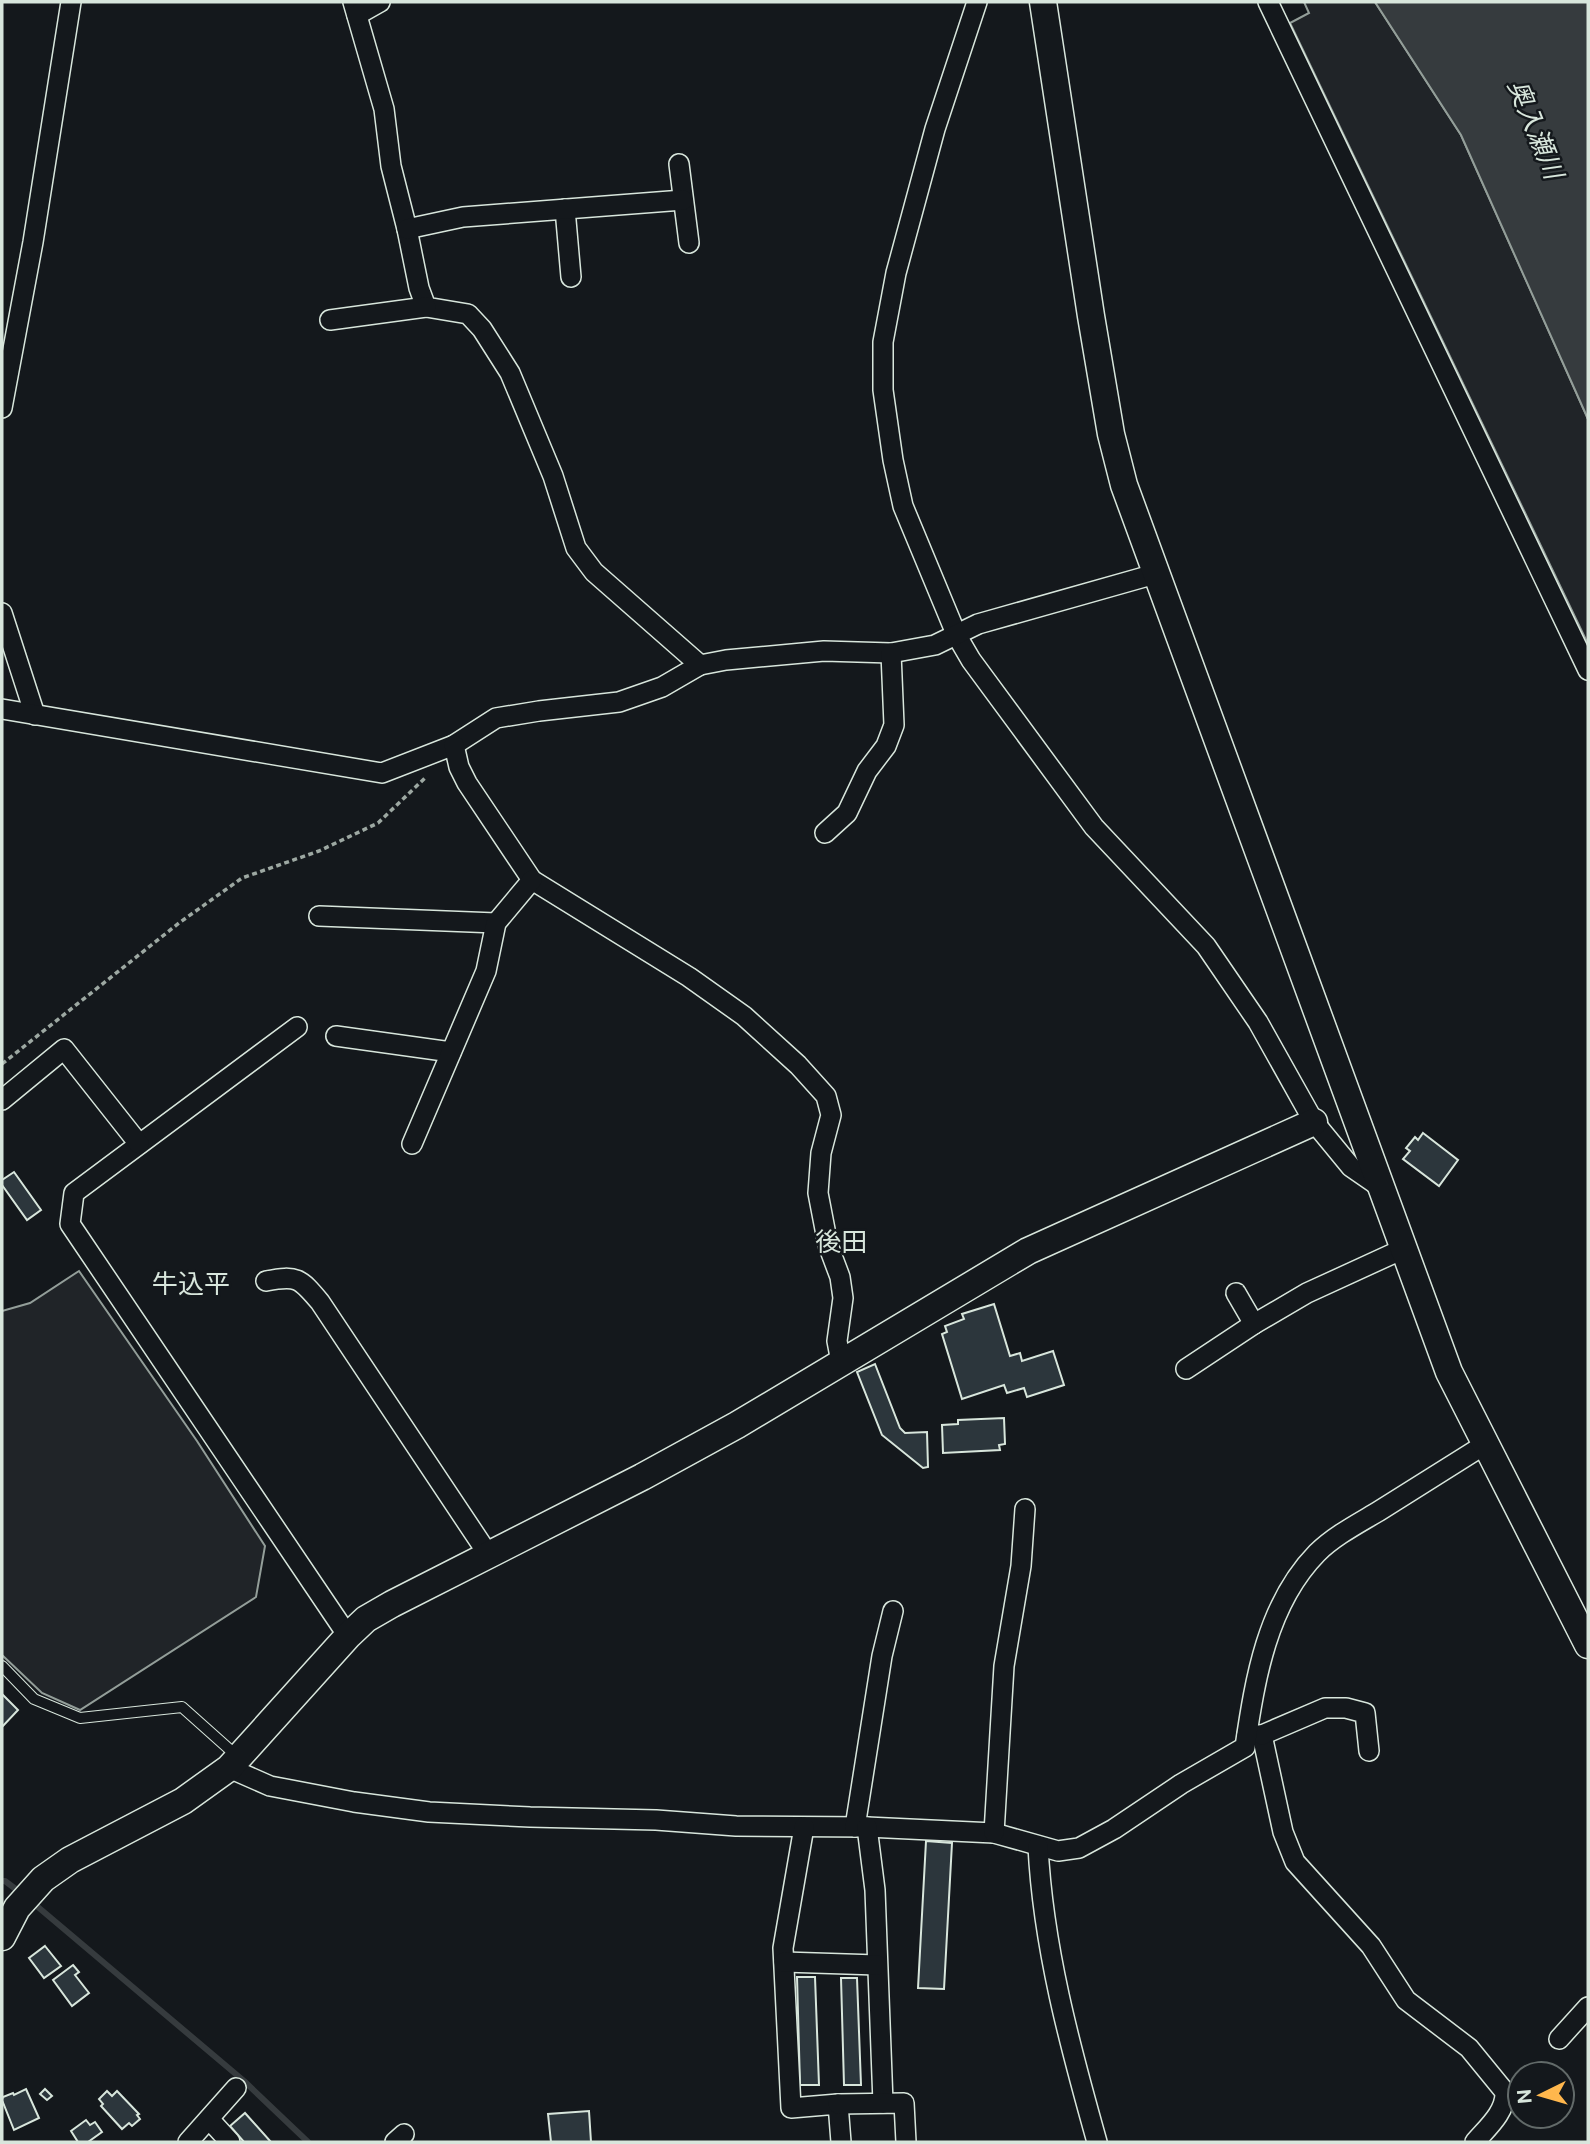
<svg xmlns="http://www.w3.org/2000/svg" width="1590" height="2144" viewBox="0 0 1590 2144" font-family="'Public Sans','Noto Sans JP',sans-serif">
<rect width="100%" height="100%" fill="#14181c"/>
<!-- green -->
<g fill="#202428" stroke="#939e99" stroke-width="2">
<path d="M1304,2H1375L1461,135L1588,419V644L1290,23L1309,13Z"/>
<path d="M79,1271L197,1441L265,1546L256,1597L80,1710L42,1693L2,1655V1311L30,1303Z"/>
</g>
<!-- water -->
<path fill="#363b3e" stroke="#939e99" stroke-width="2" d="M1375,2H1588V419L1461,135Z"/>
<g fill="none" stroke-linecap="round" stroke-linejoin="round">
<!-- stream -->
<g stroke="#363b3e" stroke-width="6">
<path d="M2,1881H5L21,1893"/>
<path d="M32,1902L244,2081L308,2142"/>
</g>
</g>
<!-- building -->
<g fill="#2c363c" stroke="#d8e6dc" stroke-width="2">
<path d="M1423,1133L1458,1160L1439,1186L1403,1159L1410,1151L1406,1148L1415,1137L1418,1140Z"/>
<path d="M14,1172L41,1210L27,1220L2,1185V1180Z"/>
<path d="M994,1304L1010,1356L1020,1353L1022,1361L1053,1351L1064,1385L1027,1397L1024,1388L1007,1393L1004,1385L962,1399L942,1334L947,1332L945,1326L964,1319L962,1314Z"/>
<path d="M875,1364L900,1428L905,1433L927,1432L928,1467L923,1468L882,1435L857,1372Z"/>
<path d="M1004,1418L1005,1444L999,1445L1000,1450L943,1453L942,1425L958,1424V1420Z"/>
<path d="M2,1694L18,1710L2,1727Z"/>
<path d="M926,1841L952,1843L944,1989L918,1988Z"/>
<path d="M45,1946L61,1966L44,1978L29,1958Z"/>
<path d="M73,1965L79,1972L75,1975L89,1993L72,2006L53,1980Z"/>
<path d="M797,1977H815L819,2085H800Z"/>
<path d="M841,1978H857L861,2085H844Z"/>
<path d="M26,2089L39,2118L14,2130L2,2100L3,2097L13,2093L14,2095Z"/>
<path d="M45,2089L52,2096L47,2100L40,2094Z"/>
<path d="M107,2091L112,2096L117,2091L139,2114L137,2115L140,2119L132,2126L129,2123L122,2129L101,2106L103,2104L99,2099Z"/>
<path d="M589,2111L591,2142H551L548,2114Z"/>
<path d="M245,2113L271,2142H244L230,2126Z"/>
<path d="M86,2120L90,2125L95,2122L102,2132L88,2142H78L71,2131Z"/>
</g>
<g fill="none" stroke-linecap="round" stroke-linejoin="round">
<defs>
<path id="lane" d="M2,1666L34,1699L80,1718L182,1707L238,1757"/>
<g id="street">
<path d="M353,2L384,109L391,166L407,229L419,288L426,307L468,314L482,329L510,373L553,476L576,548L594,572L700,665"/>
<path d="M977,2L935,129L896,273L883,342V390L893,460L903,506L957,636L971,660L1094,827L1206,946L1258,1022L1314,1122L1351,1167L1380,1187"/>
<path d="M1268,2L1588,670"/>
<path d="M357,15L380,2"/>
<path d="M679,164L689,243"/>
<path d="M565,209L571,277"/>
<path d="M407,229L463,217L683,200"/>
<path d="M330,320L426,307"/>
<path d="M2,408L33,242L71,2"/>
<path d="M2,613L35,715"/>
<path d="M2,709L382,773L454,745L496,718L539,711L619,702L662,687L700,665L726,660L824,651L891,653L935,645L978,624L1155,574"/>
<path d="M454,745L459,767L467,783L532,880L689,977L744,1016L798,1065L826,1096L831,1115L821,1153L818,1193L828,1245L840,1277L843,1298L837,1341L841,1362"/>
<path d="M825,833L847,813L867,771L886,746L894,725L891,653"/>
<path d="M319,916L496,923"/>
<path d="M297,1027L74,1193L70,1224L348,1636"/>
<path d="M336,1036L451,1052"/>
<path d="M2,1100L64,1049L139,1144"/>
<path d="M412,1144L486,971L496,923L532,880"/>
<path d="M266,1281C297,1275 300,1278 320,1302L488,1554"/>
<path d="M1236,1293L1254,1324"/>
<path d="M1186,1369L1254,1324L1307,1293L1403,1249"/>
<path d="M1247,1735H1262L1283,1832L1295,1862L1371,1946L1406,2000L1469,2048L1505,2092C1506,2112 1487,2128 1475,2142"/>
<path d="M1262,1735L1325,1708H1346L1365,1713L1369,1751"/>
<path d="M229,1768L270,1786L354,1802L429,1812L530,1817L656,1820L736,1826L867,1827L994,1833L1058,1851L1079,1848L1114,1829L1181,1784L1245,1747C1255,1679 1267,1604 1317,1553C1334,1536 1359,1523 1379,1511C1414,1489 1449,1467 1484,1445"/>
<path d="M804,1827L783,1948L791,2108L838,2104L841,2142"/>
<path d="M855,1827L882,1656L893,1611"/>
<path d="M867,1827L875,1890L883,2103"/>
<path d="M994,1833L1004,1666L1021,1566L1025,1509"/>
<path d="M1038,1846C1043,1947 1070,2046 1097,2142"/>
<path d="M784,1962L877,1965"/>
<path d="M1559,2039L1588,2007"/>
<path d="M838,2104L904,2103L906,2142"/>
<path d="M209,2119L230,2142"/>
<path d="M188,2142L236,2088"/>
<path d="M395,2142L404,2134"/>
</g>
<g id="secondary">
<path d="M1043,2L1091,316L1111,434L1124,485L1449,1372L1588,1645"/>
<path d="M2,1937L17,1908L43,1879L70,1860L183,1801L229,1768L348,1636L366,1619L392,1604L642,1477L737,1425L1028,1251L1314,1122"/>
</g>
</defs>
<!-- lane casing -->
<use href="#lane" stroke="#d8e6dc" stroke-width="12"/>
<!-- street casing -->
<use href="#street" stroke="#d8e6dc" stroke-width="22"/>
<!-- secondary casing -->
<use href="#secondary" stroke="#d8e6dc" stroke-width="29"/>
<!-- path -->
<path stroke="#9da8a2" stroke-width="3.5" stroke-dasharray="5 3.5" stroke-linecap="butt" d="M2,1064L179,923L242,878L319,851L378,823L425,778"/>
<!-- lane -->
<use href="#lane" stroke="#14181c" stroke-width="10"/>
<!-- street -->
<use href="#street" stroke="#14181c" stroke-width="19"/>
<!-- secondary -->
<use href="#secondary" stroke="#14181c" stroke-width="26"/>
</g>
<g text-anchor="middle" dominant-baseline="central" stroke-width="5" stroke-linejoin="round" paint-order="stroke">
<!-- water labels -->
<g font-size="26" font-style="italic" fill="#d8e6dc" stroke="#14181c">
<text transform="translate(1536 129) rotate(68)">奥入瀬川</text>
</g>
<!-- neighbourhood labels -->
<g font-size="26" fill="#d8e6dc" stroke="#14181c">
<text x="841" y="1241">後田</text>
<text x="191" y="1283">牛込平</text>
</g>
</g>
<!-- border -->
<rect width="1590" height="2144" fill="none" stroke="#d8e6dc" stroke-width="7"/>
<!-- north arrow -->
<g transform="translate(1541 2095) rotate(265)"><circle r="33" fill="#14181c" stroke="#626a69" stroke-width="2"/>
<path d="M0-5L12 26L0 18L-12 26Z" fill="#ffb74d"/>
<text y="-10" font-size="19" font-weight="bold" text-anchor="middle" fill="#d8e6dc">N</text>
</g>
</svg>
